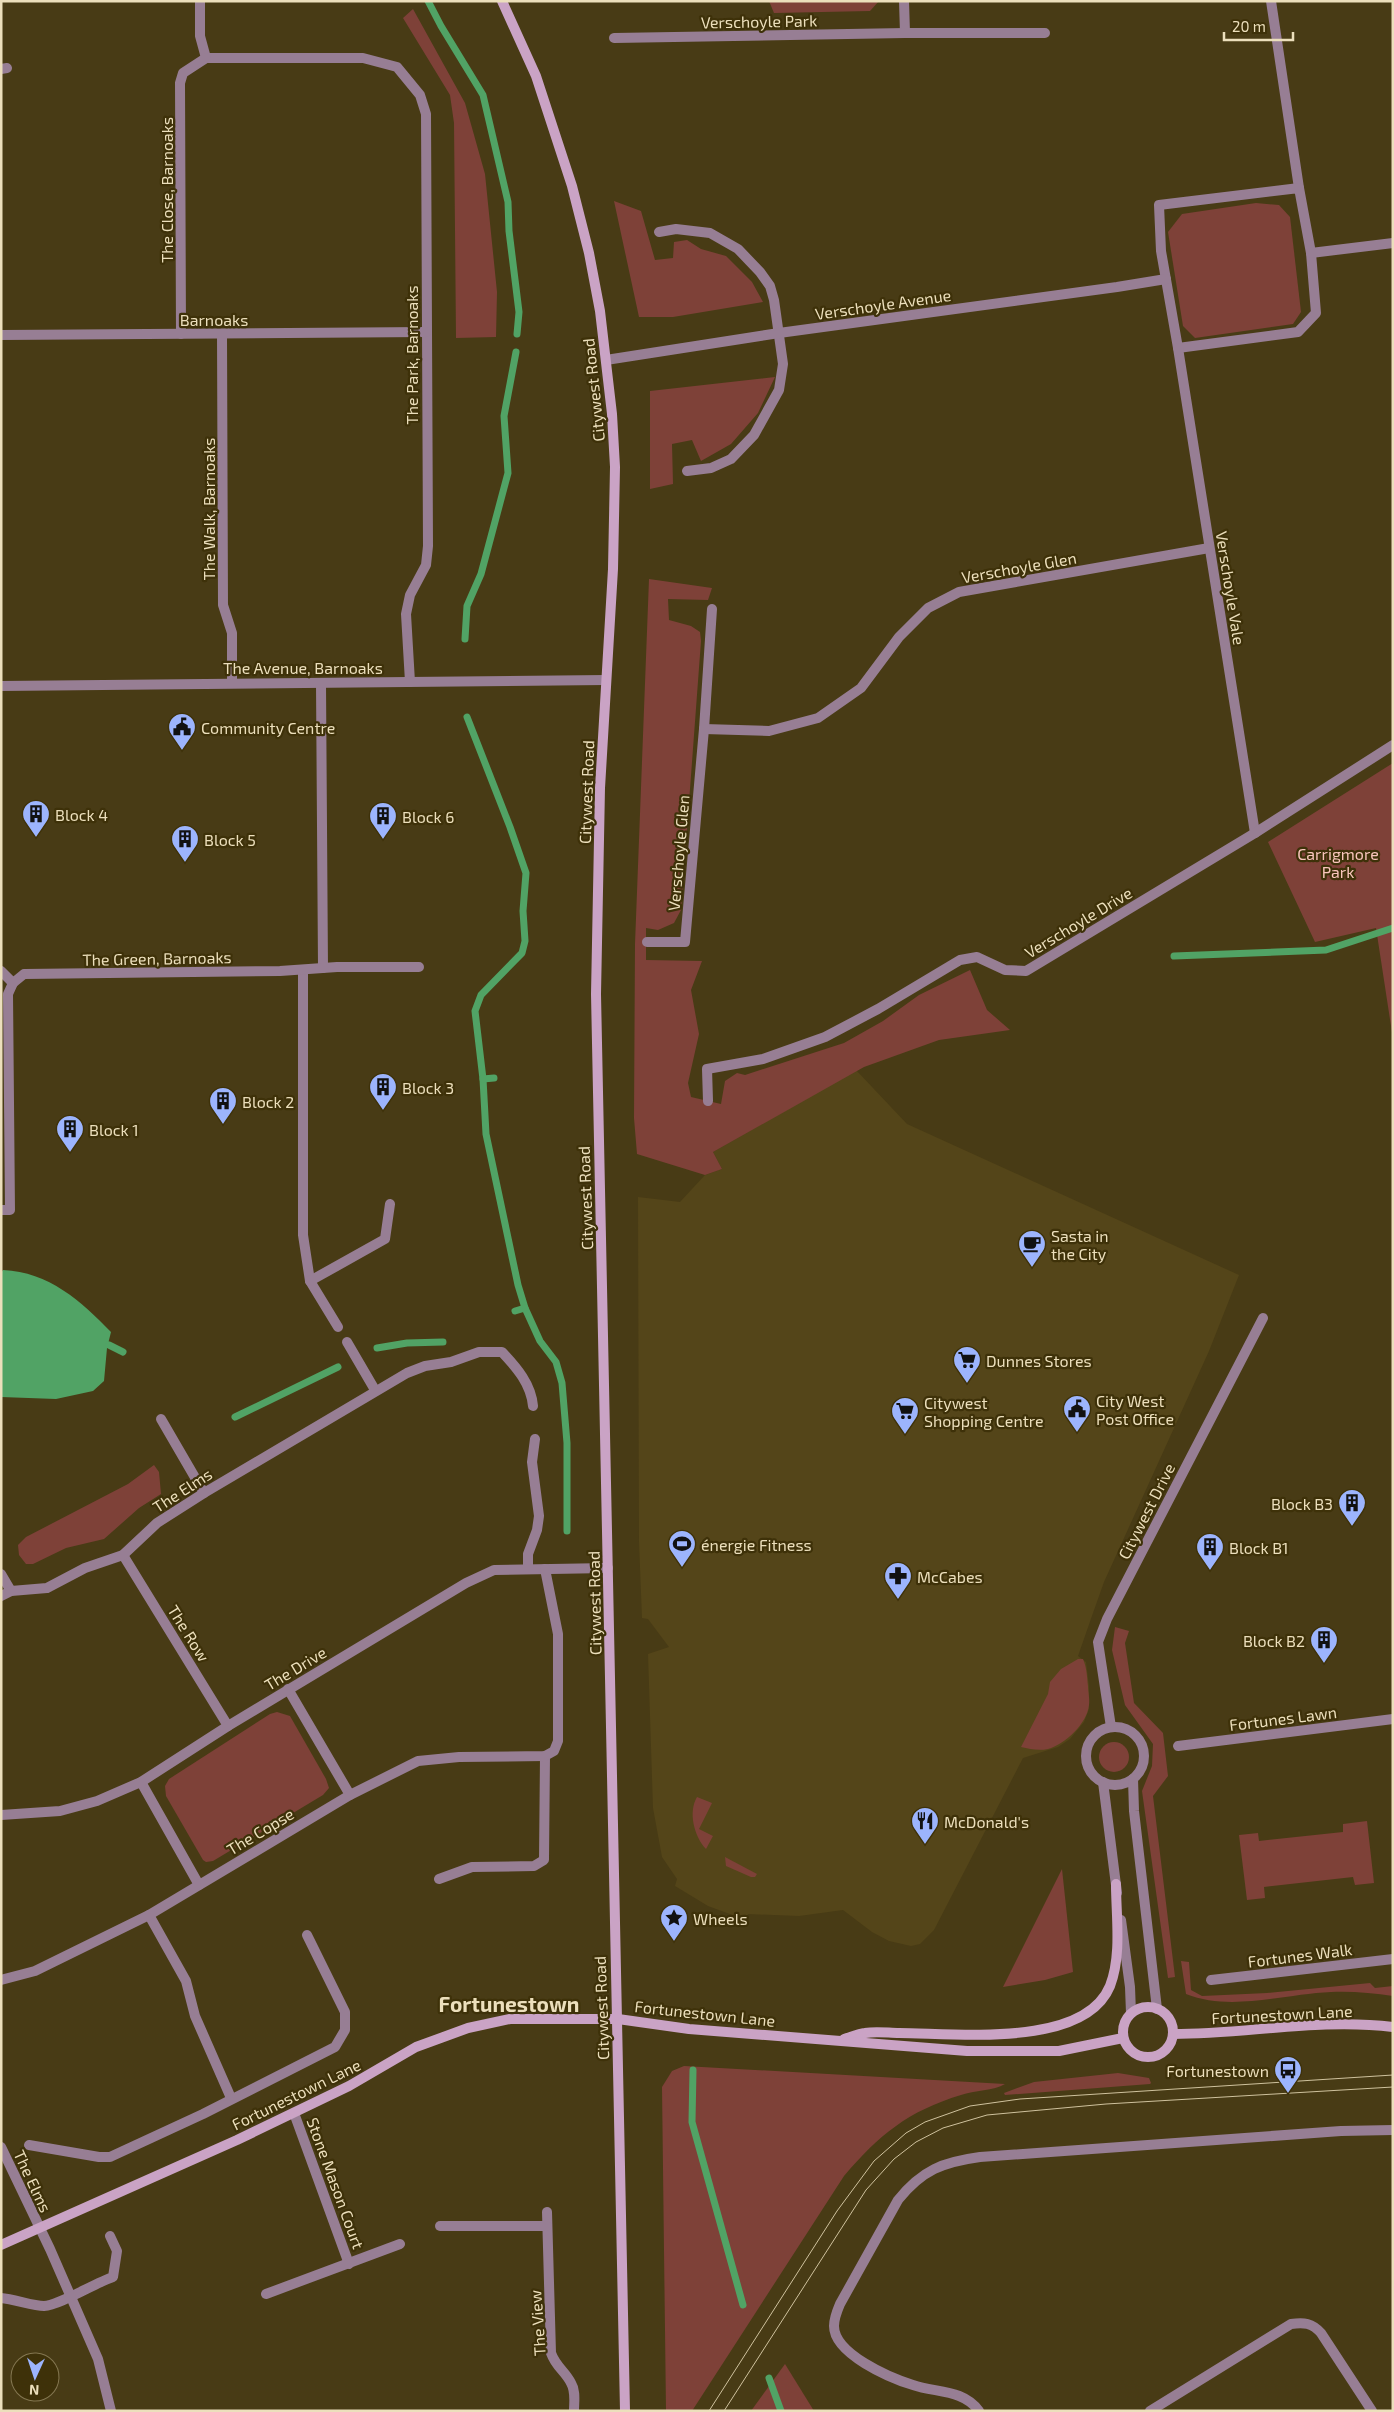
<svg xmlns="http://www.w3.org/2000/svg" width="1394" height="2412" viewBox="0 0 1394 2412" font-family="'Exo 2',sans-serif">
<rect width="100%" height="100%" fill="#483b15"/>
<!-- built -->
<path fill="#544519" d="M856,1070L907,1124L1239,1275L1209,1351L1104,1582L1093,1613L1078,1656L1086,1662L1089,1686V1709L1084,1722L1070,1739L1058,1747L1023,1758L934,1930L920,1944L911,1946L889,1941L872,1932L843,1910L799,1916L748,1914L746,1920L708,1906L675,1886L677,1879L662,1857L653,1808L648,1654L669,1647L648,1619L642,1618L639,1542L638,1197L680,1202L705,1175L722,1169L713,1152Z"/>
<!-- green -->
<g fill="#7e4138">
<path d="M769,1H879L870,11L774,13Z"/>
<path d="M413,9L465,103L485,174L497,292L496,337L456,338L454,123L450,95L403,18Z"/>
<path d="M614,201L641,211L655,260L673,258L674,242L687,240L701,249L726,256L752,282L763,302L673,317H639Z"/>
<path d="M1256,203L1279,205L1290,217L1301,312L1293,324L1195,338L1183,326L1168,232L1182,214Z"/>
<path d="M775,377L758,413L731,444L701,461L692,440L672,444L673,484L650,489V391Z"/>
<path d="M649,579L712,588L708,600L668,599L669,620L691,626L700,632L701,641L681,910L674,923L658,930L646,928V960L702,961L691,990L699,1034L688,1083L691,1097L721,1104L725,1081L737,1073L745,1075L844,1043L883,1021L919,995L970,970L987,1010L1010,1030L939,1040L864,1067L713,1152L722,1169L705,1175L637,1154L634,1118L635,944Z"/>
<path d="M1393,763V1039L1376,928L1315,942L1268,842Z"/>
<path d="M154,1465L159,1472L161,1494L139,1508L104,1539L66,1548L33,1564H26L19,1555L18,1545L26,1537L128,1484Z"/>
<path d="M1115,1627L1129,1631L1125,1643L1134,1703L1163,1733L1168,1776L1153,1796L1175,1977L1168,1978L1142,1791L1152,1766L1153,1744L1125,1705L1112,1650Z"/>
<path d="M1078,1659H1083C1087,1668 1087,1677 1088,1686C1088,1692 1090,1699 1089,1705C1087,1724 1065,1744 1048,1749C1038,1751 1030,1749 1021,1747L1048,1694L1050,1682L1061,1669Z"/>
<path d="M277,1712L290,1716L326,1779L329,1788L323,1795L213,1861L206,1862L203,1860L166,1796L165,1786L169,1779L270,1714Z"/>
<circle cx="1114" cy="1757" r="15"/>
<path d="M697,1797L712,1803L699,1829L713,1836L706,1849C694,1836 688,1812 697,1797Z"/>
<path d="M1367,1821L1374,1883L1355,1885L1353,1877L1264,1887L1265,1898L1247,1900L1239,1835L1258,1833L1259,1841L1343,1832V1824Z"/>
<path d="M725,1857L757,1874L755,1877H751L726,1866Z"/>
<path d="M1062,1869L1073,1972L1045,1980L1003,1987Z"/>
<path d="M1181,1961L1189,1962L1191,1990L1202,1996L1267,1993L1370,1983L1375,1988L1393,1986V1996C1373,1993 1351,1991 1331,1992C1284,1994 1231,2012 1186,1994Z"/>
<path d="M684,2066L1005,2084C994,2091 974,2090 961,2095C908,2111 879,2135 844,2176L692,2411H666L662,2087L672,2071Z"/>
<path d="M1118,2073L1149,2078L1151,2083L1150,2084L1005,2095L1004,2093L1034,2082Z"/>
<path d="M785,2364L814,2411H751Z"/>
</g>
<!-- water -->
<path fill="#51a365" d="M3,1270C49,1272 81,1301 111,1332L107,1348L104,1381L93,1391L56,1399L1,1397V1273Z"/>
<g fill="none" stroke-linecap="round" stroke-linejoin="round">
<!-- stream -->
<g stroke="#51a365" stroke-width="7">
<path d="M428,1L441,26L483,95L508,202L509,231L519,312L517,334"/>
<path d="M465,639L467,606L481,574L508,473L504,416L516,352"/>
<path d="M467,717L510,827L526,873L523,911L525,941L522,953L481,995L475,1011L483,1079L486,1134L518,1285L525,1308L540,1341L556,1362L562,1383L567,1443V1531"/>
<path d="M1174,956L1326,950L1393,928"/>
<path d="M483,1079L494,1078"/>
<path d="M515,1311L525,1308"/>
<path d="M109,1345L123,1352"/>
<path d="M377,1348L407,1343L443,1342"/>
<path d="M235,1417L338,1367"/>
<path d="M693,2070L692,2122L743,2305"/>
<path d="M769,2378L781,2411"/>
</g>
<!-- street -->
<g stroke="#977e94" stroke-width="10">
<path d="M200,1V36L206,58H363L397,67L420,95L426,114L428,546L426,565L410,595L406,614L410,682"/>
<path d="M904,1L905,33"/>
<path d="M1271,1L1299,188"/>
<path d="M614,38L905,33H1045"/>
<path d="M1,69L7,68"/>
<path d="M1299,188L1311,253L1316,313L1298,332L1178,348L1161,251L1159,205Z"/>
<path d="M659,232L676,229L710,233L738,249L760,272L770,286L774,300L783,364L779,390L754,435L731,459L711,468L687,471"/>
<path d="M1311,253L1393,243"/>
<path d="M181,334L180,83L183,73L206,58"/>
<path d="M222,334L223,605L232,633V683"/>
<path d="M1,335L426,332"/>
<path d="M1178,348L1255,833"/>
<path d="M606,360L779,333L1117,287L1166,279"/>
<path d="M321,684L323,968"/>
<path d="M1,686L606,680"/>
<path d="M704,729L769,731L818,718L861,688L899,637L928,608L959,592L1209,548"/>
<path d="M647,942H685L704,729L712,609"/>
<path d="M303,970V1235L310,1281L338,1327"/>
<path d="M1,971L13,983"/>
<path d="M708,1101L707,1069L763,1059L825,1037L878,1009L960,960L977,957L1005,970L1026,971L1255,833L1393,745"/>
<path d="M1,1210H10L8,994L13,983L24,974L280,971L337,967H419"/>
<path d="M310,1281L385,1239L390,1204"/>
<path d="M347,1342L375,1390"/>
<path d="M161,1419L204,1493"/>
<path d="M123,1555L228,1726"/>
<path d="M528,1569V1554L537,1530L539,1516L532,1462L535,1439"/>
<path d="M1,1574L11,1591"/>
<path d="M1,1596L11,1591L47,1588L85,1568L123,1555L157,1523L204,1493L407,1373L425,1366L451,1362L479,1352H502C517,1368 531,1384 533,1406"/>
<path d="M288,1689L350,1795"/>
<path d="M1111,1727L1098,1642L1107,1619L1263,1318"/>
<circle cx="1115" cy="1756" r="29"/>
<path d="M1178,1746L1393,1719"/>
<path d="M1133,1779L1134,1811L1157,2009"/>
<path d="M141,1782L199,1885"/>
<path d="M1103,1782L1117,1893"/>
<path d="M1,1815L60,1811L97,1801L141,1782L228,1726L466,1583L494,1570L608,1568"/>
<path d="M439,1879L472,1867L534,1866L544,1860L545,1756"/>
<path d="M149,1915L186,1981L195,2016L231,2098"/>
<path d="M1121,1920L1130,1987L1131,2013"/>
<path d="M1,1980L35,1971L149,1915L350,1795L418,1761L459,1757L545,1756L554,1751L558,1741V1634L545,1569"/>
<path d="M1211,1980L1393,1959"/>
<path d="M294,2113L349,2264"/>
<path d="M29,2145L99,2157H110L203,2114L335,2047L345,2030V2012L307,1935"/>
<path d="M1,2147L50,2249L98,2359L111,2411"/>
<path d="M547,2212L551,2353C556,2367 565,2371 571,2383C576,2391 574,2402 574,2411"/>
<path d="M440,2226H547"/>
<path d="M266,2294L400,2244"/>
<path d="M1,2298C14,2299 33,2306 44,2306C60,2305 95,2283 113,2277L117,2251L110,2236"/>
<path d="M979,2411C963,2389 936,2393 913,2385C890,2378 834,2354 834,2326C834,2318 837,2311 840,2304L898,2200C922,2170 943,2162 980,2157L1341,2131L1393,2130"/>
<path d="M1150,2411L1291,2324C1304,2322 1312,2323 1321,2333L1372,2411"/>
</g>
<!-- secondary -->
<g stroke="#caa3c5" stroke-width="10">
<path d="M502,1L536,76L572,186L589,253L600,311L612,414L615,467L613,569L600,788L596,994L625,2411"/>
<circle cx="1148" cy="2032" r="25"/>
<path d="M1173,2034C1247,2034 1319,2018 1393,2027"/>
<path d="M844,2039C851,2037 858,2034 865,2033C876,2031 889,2033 899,2033C954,2033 1084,2049 1110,1986C1122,1955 1116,1916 1116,1884"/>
<path d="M1,2245L237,2140L349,2086L416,2047L468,2028L510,2019H618L689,2029L967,2051H1059L1123,2038"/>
</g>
<!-- tram -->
<g stroke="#cfc29e" stroke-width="1">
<path d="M709,2411L837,2211L874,2161L906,2133L925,2122L970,2106L1020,2099L1393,2075"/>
<path d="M724,2411L866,2190L894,2159L916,2142L943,2128L987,2115L1106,2104L1393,2087"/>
</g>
</g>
<!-- icons -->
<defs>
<symbol id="civic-pin" viewBox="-11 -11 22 30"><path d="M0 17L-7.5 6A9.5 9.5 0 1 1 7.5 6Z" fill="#9cb4fd" stroke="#3e3109"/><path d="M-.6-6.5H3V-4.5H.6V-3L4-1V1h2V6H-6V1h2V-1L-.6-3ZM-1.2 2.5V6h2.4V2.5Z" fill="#111"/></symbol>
<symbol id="building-pin" viewBox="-11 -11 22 30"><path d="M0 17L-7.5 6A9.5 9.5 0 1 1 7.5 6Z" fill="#9cb4fd" stroke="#3e3109"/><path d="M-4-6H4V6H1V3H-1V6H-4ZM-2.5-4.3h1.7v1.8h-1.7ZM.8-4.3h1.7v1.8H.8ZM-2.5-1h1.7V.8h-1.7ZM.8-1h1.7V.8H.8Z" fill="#111"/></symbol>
<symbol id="cafe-pin" viewBox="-11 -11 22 30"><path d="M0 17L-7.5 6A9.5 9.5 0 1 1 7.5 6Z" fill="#9cb4fd" stroke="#3e3109"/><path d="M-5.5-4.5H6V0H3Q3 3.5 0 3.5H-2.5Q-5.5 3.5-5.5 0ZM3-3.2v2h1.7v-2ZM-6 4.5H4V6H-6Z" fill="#111"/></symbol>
<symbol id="supermarket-pin" viewBox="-11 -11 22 30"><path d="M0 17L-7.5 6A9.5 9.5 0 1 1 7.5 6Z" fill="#9cb4fd" stroke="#3e3109"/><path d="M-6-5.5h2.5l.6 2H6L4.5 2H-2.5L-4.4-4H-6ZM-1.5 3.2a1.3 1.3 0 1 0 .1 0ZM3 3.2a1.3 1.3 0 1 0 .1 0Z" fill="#111"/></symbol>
<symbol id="stadium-pin" viewBox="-11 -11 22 30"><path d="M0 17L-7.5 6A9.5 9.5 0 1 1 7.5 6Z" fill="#9cb4fd" stroke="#3e3109"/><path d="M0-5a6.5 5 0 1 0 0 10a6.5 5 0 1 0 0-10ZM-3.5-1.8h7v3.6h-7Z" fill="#111"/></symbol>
<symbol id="pharmacy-pin" viewBox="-11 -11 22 30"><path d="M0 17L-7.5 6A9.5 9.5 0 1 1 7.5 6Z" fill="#9cb4fd" stroke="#3e3109"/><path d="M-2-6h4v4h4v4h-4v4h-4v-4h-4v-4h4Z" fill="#111"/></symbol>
<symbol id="restaurant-pin" viewBox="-11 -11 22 30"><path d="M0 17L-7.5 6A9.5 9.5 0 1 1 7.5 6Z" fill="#9cb4fd" stroke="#3e3109"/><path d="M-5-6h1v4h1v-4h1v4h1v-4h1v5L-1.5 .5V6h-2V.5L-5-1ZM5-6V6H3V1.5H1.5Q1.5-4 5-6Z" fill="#111"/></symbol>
<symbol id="sight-pin" viewBox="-11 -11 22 30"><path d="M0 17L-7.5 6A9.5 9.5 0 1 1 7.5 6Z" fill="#9cb4fd" stroke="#3e3109"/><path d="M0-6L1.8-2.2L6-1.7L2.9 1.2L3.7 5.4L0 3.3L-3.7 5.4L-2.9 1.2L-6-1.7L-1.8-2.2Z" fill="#111"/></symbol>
<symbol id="bus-pin" viewBox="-11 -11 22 30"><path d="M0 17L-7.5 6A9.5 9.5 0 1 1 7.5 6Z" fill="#9cb4fd" stroke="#3e3109"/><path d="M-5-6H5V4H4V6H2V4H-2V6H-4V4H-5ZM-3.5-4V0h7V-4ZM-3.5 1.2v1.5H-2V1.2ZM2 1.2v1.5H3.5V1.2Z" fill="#111"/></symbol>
</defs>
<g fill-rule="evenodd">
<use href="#civic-pin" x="166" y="711" width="32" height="43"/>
<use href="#building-pin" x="20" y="798" width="32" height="43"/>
<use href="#building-pin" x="367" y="800" width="32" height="43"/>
<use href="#building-pin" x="169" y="823" width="32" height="43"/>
<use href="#building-pin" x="367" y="1071" width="32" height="43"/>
<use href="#building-pin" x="207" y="1085" width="32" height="43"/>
<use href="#building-pin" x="54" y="1113" width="32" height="43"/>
<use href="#cafe-pin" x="1016" y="1228" width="32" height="43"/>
<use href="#supermarket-pin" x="951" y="1344" width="32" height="43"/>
<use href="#civic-pin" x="1061" y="1393" width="32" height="43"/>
<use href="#supermarket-pin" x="889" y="1395" width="32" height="43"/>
<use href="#building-pin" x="1336" y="1487" width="32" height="43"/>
<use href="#stadium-pin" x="666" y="1528" width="32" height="43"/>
<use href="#building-pin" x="1194" y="1531" width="32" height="43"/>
<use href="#pharmacy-pin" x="882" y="1560" width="32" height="43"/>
<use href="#building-pin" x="1308" y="1624" width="32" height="43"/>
<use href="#restaurant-pin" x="909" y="1805" width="32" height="43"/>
<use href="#sight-pin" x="658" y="1902" width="32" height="43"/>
<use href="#bus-pin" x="1272" y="2054" width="32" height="43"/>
</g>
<g text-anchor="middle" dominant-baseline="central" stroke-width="4.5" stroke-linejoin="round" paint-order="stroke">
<!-- street labels -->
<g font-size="16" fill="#ecdfbc" stroke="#3e3109">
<text transform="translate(759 21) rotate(-1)">Verschoyle Park</text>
<text transform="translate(166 190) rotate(-90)">The Close, Barnoaks</text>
<text transform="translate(883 304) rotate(-8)">Verschoyle Avenue</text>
<text x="214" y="319">Barnoaks</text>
<text transform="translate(411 355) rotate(-90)">The Park, Barnoaks</text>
<text transform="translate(593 390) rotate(-96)">Citywest Road</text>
<text transform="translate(208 509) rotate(-90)">The Walk, Barnoaks</text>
<text transform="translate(1019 567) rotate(-10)">Verschoyle Glen</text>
<text transform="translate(1231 588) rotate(81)">Verschoyle Vale</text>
<text x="303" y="667">The Avenue, Barnoaks</text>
<text transform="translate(586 792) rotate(-88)">Citywest Road</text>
<text transform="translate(678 853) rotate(-85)">Verschoyle Glen</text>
<text transform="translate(1078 922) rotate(-31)">Verschoyle Drive</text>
<text transform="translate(157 958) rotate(-1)">The Green, Barnoaks</text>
<text transform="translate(585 1198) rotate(-92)">Citywest Road</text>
<text transform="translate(182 1490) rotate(-33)">The Elms</text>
<text transform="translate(1146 1511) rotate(-63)">Citywest Drive</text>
<text transform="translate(594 1603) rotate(-91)">Citywest Road</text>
<text transform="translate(189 1633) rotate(58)">The Row</text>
<text transform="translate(295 1668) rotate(-31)">The Drive</text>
<text transform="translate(1283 1718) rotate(-7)">Fortunes Lawn</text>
<text transform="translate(260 1831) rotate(-31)">The Copse</text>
<text transform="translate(1300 1955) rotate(-7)">Fortunes Walk</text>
<text transform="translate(601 2008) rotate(-92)">Citywest Road</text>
<text transform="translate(705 2013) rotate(6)">Fortunestown Lane</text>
<text transform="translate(1282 2014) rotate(-3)">Fortunestown Lane</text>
<text transform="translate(296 2094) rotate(-26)">Fortunestown Lane</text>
<text transform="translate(33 2181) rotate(65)">The Elms</text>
<text transform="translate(336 2183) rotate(70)">Stone Mason Court</text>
<text transform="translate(537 2323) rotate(-94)">The View</text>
</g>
<!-- poi labels -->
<g font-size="16" fill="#ecdfbc" stroke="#3e3109" text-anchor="start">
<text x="201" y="727">Community Centre</text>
<text x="55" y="814">Block 4</text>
<text x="402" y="816">Block 6</text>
<text x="204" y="839">Block 5</text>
<text x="402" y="1087">Block 3</text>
<text x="242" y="1101">Block 2</text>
<text x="89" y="1129">Block 1</text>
<text x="1051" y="1235">Sasta in<tspan x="1051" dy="18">the City</tspan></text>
<text x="986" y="1360">Dunnes Stores</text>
<text x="1096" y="1400">City West<tspan x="1096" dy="18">Post Office</tspan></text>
<text x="924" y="1402">Citywest<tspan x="924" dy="18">Shopping Centre</tspan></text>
<text x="1333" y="1503" text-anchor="end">Block B3</text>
<text x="701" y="1544">énergie Fitness</text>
<text x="1229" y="1547">Block B1</text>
<text x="917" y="1576">McCabes</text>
<text x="1305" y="1640" text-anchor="end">Block B2</text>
<text x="944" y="1821">McDonald's</text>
<text x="693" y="1918">Wheels</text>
<text x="1269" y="2070" text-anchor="end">Fortunestown</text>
</g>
<!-- park labels -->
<g font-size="16" fill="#fac6bd" stroke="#3e3109">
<text x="1338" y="853">Carrigmore<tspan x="1338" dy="18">Park</tspan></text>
</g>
<!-- district labels -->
<g font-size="21" font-weight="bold" fill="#ecdfbc" stroke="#3e3109">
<text x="509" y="2003">Fortunestown</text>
</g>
</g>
<!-- border -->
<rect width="1394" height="2412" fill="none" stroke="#ecdfbc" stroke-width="5"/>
<!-- north arrow -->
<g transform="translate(35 2377) rotate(183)"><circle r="24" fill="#3e3109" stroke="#847751"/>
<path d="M0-4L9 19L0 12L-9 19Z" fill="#9cb4fd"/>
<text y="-8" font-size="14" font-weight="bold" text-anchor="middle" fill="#ecdfbc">N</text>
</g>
<!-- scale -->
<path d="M1224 32v8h69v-8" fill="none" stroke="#ecdfbc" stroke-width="2.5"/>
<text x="1232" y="32" font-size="15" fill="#ecdfbc" stroke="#3e3109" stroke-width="4" paint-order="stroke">20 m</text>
</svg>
